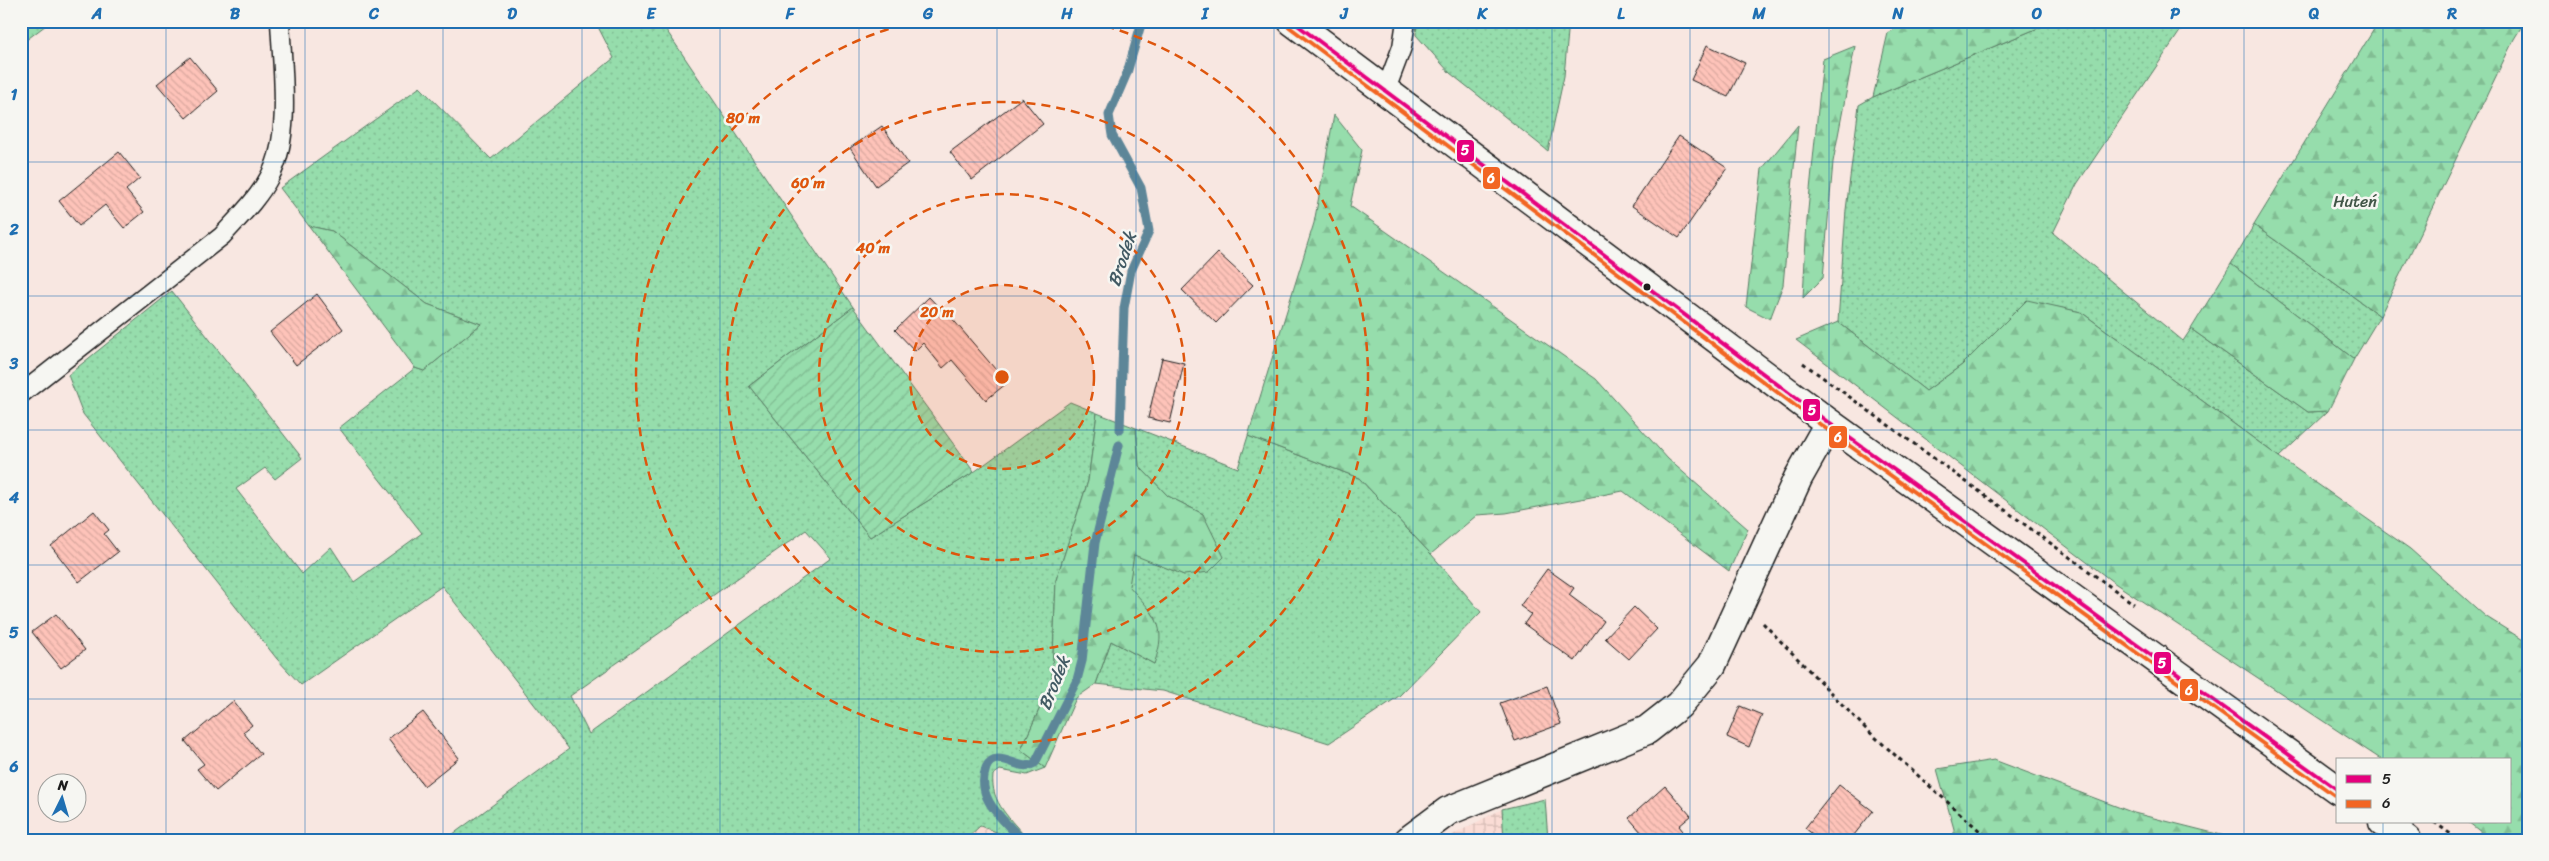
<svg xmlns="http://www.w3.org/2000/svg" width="2549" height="861" viewBox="0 0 2549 861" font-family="Sriracha,sans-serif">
<defs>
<pattern id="industrial-grid" width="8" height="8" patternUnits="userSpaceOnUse" patternTransform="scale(1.25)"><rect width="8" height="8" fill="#fadcd5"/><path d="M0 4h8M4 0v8" fill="none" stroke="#d6bcb6"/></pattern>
<pattern id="grass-dots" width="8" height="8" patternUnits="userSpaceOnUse" patternTransform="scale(1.25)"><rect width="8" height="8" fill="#96ddac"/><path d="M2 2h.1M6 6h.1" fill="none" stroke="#81bd93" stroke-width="1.8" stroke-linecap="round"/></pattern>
<pattern id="forest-firs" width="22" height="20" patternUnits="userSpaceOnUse" patternTransform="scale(1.25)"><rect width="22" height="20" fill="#96ddac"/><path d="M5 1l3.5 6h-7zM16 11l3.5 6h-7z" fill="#81bd93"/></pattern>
<pattern id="garden-furrows" width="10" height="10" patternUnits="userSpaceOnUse" patternTransform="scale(1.25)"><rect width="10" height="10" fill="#96ddac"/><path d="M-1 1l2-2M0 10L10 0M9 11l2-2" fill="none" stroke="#81bd93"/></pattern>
<pattern id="building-back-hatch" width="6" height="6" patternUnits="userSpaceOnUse" patternTransform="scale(1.25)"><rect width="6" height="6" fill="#fec3b9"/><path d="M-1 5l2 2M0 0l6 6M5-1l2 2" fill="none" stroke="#d9a79e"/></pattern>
</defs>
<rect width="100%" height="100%" fill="#f8e7e1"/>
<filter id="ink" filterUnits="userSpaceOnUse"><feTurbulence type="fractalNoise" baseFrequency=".02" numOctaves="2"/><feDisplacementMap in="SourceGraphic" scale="10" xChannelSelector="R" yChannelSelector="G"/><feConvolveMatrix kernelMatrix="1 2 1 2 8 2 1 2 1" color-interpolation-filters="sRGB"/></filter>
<g filter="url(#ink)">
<!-- industrial -->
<g fill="url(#industrial-grid)">
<path d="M1502,809L1504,840H1443Z"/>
<path d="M980,825L1018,840H965Z"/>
</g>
<!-- grass -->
<g fill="url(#grass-dots)" stroke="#597c64" fill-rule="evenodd">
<path d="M21,21H49L50,22L21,44Z"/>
<path d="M595,21H660L853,307L749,386L870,537L974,472L1070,402L1097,413L1088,481L1056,580L1052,681L1021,750L1045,768L1027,775L1000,770L993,775C990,803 1011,819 1028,840H1018L980,826L965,840H445L569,749L442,586L301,685L277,659L83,414L68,375L172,291L302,458L275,479L265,468L236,489L302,574L331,547L354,582L422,533L339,428L415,368L424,371L481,324L427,304L332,231L309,226L280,188L420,87L491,159L614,58ZM806,530L831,558L589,734L570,696Z"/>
<path d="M1417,21H1569L1564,76L1548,151L1450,73L1416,35Z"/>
<path d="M2055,21H2187L2077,184L2053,233L2183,341L2191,329L2308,412L2328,411L2279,457L2081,312L2027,301L1962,365L1926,391L1838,322L1846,210L1859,105L1873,97Z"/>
<path d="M2254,225L2380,316L2354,359L2231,264Z"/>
<path d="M1136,428L1238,468L1248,436L1359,478L1431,554L1481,612L1399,696L1329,743L1163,691L1096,684L1111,641L1154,664L1156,618L1128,586L1134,554L1184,575L1203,514L1168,496L1139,466Z"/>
<path d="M1545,799L1548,840H1504L1502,809Z"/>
</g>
<!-- forest -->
<g fill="url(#forest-firs)" stroke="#597c64">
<path d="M1909,21H2055L1873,97L1888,33Z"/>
<path d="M2379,21H2525L2514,39L2380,316L2254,225Z"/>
<path d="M1855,46L1833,162L1823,278L1803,298L1807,220L1823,59Z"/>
<path d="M1334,115L1362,150L1350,206L1596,379L1668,459L1748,529L1729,571L1623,491L1506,513L1477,515L1431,554L1359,478L1248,436L1314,223Z"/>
<path d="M1798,125L1783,285L1770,319L1746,307L1762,169Z"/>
<path d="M309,226L332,231L427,304L481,324L424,371L415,368Z"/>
<path d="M2231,264L2354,359L2328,411L2308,412L2191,329Z"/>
<path d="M2027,300L2081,312L2279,457L2410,549L2485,616L2528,643V840H2491L2468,822H2510V760H2382L2113,582L1796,340L1838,322L1926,391L1962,365Z"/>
<path d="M1097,413L1136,428L1139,466L1168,496L1203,514L1224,557L1209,572L1184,575L1134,555L1129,586C1154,615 1169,624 1154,664L1111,641L1096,684L1076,698L1045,768L1021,750L1052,681L1056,580L1088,481Z"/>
<path d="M1994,760L2134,813L2241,840H1954V829L1937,769Z"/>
</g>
<!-- garden -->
<path fill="url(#garden-furrows)" stroke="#597c64" d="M853,307L974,472L870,537L749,386Z"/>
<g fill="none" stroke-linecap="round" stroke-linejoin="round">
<!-- stream -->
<g stroke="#5d8698" stroke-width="9">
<path d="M1120,430L1124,308L1131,271L1149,231L1141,188L1112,135L1109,115L1127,73L1142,21"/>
<path d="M1022,840C1003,819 975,799 986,768C988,763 992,759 998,759C1012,759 1022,771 1035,763L1077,680L1082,661L1095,543L1119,445"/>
</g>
</g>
<!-- building -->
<g fill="url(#building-back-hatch)" stroke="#1c1c1c">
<path d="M1707,45L1745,63L1728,97L1691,80Z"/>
<path d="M190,57L218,91L186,118L157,84Z"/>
<path d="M1022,98L1043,124L972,180L950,152Z"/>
<path d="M882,126L908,163L876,186L850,148Z"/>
<path d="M1679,136L1727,168L1679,238L1632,206Z"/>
<path d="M119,152L140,178L126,190L144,212L124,228L105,205L79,226L59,201Z"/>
<path d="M1218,253L1253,285L1216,323L1182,290Z"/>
<path d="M317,294L343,329L296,365L270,332Z"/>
<path d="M929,297L948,317L950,316L1007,383L986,400L952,360L943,368L923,343L915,351L895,330Z"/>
<path d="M1162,358L1184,363L1170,423L1148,418Z"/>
<path d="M94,511L109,530L104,534L118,552L79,582L51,546Z"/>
<path d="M1547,569L1574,588L1569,595L1604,621L1575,661L1524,624L1531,614L1520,606Z"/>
<path d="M1634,607L1657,629L1629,659L1605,638Z"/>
<path d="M56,614L85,650L61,668L32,632Z"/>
<path d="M1547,686L1561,724L1515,741L1500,703Z"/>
<path d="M233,701L252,725L243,732L261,754L216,791L197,769L204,764L185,741Z"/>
<path d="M1740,706L1762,715L1749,747L1727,737Z"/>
<path d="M423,712L459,758L424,786L388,739Z"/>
<path d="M1839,785L1873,811L1850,840H1820L1805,828Z"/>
<path d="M1665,786L1691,816L1679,826L1690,840H1648L1629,818Z"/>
</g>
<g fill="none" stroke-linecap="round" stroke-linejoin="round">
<defs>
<g id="service">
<path d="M1385,92L1402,47L1406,21"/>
<path d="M21,394L222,236C239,217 258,199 270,176C292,136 282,67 280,21"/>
</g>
<path id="minor" d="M1409,840L1448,811L1647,730L1679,705L1712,665L1798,478L1829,423"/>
<g id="primary">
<path d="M1292,21L1829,423L2338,790"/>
<path d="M2383,822L2407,840"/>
</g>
</defs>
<!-- service casing -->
<use href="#service" stroke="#1c1c1c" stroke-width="21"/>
<!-- minor casing -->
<use href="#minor" stroke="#1c1c1c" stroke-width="31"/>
<!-- primary casing -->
<use href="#primary" stroke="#1c1c1c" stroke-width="31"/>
<!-- path -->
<g stroke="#1c1c1c" stroke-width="3" stroke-dasharray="4 4" stroke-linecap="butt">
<path d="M1803,363L2134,604"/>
<path d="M1763,623L1866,729L1990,840"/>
<path d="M2434,822L2459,840"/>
</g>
<!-- service -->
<use href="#service" stroke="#f6f6f2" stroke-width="18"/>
<!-- minor -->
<use href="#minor" stroke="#f6f6f2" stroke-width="28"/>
<!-- primary -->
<use href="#primary" stroke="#f6f6f2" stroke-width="28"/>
<defs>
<path id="bus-1" d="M1292,21L1829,423L2338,790"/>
<path id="bus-2" d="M1288,26L1825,428L2334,795"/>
</defs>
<!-- bus-1 casing -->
<use href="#bus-1" stroke="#f6f6f2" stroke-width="8"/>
<!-- bus-2 casing -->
<use href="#bus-2" stroke="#f6f6f2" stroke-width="8"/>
<!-- bus-1 -->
<use href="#bus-1" stroke="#e5007d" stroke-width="4"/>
<!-- bus-2 -->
<use href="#bus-2" stroke="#f26522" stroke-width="4"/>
</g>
</g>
<!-- grid -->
<path fill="none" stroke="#1f6fb2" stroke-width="1" stroke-opacity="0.55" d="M166,21V840M305,21V840M443,21V840M582,21V840M720,21V840M859,21V840M997,21V840M1136,21V840M1274,21V840M1413,21V840M1552,21V840M1690,21V840M1829,21V840M1967,21V840M2106,21V840M2244,21V840M2383,21V760M21,162H2528M21,296H2528M21,430H2528M21,565H2528M21,699H2528M2383,822V840"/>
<!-- distance rings -->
<circle cx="1002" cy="377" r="92" fill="#de560d" fill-opacity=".12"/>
<g fill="none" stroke="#de560d" stroke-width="2.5" stroke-dasharray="9 6">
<circle cx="1002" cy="377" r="92"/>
<circle cx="1002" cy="377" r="183"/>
<circle cx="1002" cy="377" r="275"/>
<path d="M1091 22A366 366 0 1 1 913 22"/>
</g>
<!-- markers -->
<circle fill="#1c1c1c" stroke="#f6f6f2" stroke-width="2" cx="1647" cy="287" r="4.5"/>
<g text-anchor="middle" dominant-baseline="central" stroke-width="5" stroke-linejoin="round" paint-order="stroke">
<!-- park labels -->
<g font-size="16" fill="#415647" stroke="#f6f6f2">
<text x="2355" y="201">Huteń</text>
</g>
<!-- water labels -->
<g font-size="18" font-style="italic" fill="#425a64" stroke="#f6f6f2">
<text transform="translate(1122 259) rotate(-72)">Brodek</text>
<text transform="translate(1054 683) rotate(-68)">Brodek</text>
</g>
</g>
<circle cx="1002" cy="377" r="8" fill="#de560d" stroke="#f6f6f2" stroke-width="2.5"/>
<g font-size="15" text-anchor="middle" font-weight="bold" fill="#de560d" stroke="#f6f6f2" stroke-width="5" stroke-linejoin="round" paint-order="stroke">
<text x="743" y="123">80 m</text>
<text x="808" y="188">60 m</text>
<text x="873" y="253">40 m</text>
<text x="937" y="317">20 m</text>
</g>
<g stroke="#f6f6f2" stroke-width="2">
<rect x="1456" y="139" width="19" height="24" rx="5" fill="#e5007d"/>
<rect x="1482" y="166" width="19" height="24" rx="5" fill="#f26522"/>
<rect x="1802" y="398" width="19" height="24" rx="5" fill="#e5007d"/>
<rect x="1828" y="425" width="20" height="24" rx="5" fill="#f26522"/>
<rect x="2153" y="651" width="19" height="24" rx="5" fill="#e5007d"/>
<rect x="2179" y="678" width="20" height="24" rx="5" fill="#f26522"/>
</g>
<g font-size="14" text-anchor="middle" font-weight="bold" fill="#fff">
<text x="1465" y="155">5</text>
<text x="1491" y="183">6</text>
<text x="1812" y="415">5</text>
<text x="1838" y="442">6</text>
<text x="2162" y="668">5</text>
<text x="2189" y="695">6</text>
</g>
<!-- margin -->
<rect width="2549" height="861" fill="none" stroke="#f6f6f2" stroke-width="55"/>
<!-- legend -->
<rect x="2336" y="758" width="175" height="65" fill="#f6f6f2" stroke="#9f9f9c"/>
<rect x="2346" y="775" width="25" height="8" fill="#e5007d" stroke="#9f9f9c"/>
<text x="2382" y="784" font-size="15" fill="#1c1c1c">5</text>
<rect x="2346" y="800" width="25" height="8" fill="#f26522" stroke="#9f9f9c"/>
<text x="2382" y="808" font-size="15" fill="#1c1c1c">6</text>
<!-- north arrow -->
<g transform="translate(62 798) rotate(5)"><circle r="24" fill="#f6f6f2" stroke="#9f9f9c"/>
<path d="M0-4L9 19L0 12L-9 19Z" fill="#1f6fb2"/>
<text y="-8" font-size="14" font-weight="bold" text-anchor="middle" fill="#1c1c1c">N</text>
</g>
<rect x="28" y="28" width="2494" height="806" fill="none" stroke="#1f6fb2" stroke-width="2"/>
<g font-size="16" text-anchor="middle" font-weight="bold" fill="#1f6fb2">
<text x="97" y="19">A</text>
<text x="235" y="19">B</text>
<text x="374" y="19">C</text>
<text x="512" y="19">D</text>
<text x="651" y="19">E</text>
<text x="790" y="19">F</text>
<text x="928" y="19">G</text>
<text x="1067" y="19">H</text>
<text x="1205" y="19">I</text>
<text x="1344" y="19">J</text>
<text x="1482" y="19">K</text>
<text x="1621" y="19">L</text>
<text x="1759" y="19">M</text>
<text x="1898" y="19">N</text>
<text x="2037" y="19">O</text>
<text x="2175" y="19">P</text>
<text x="2314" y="19">Q</text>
<text x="2452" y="19">R</text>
<text x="14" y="100">1</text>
<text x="14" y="235">2</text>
<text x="14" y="369">3</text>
<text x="14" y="503">4</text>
<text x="14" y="638">5</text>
<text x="14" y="772">6</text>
</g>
</svg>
